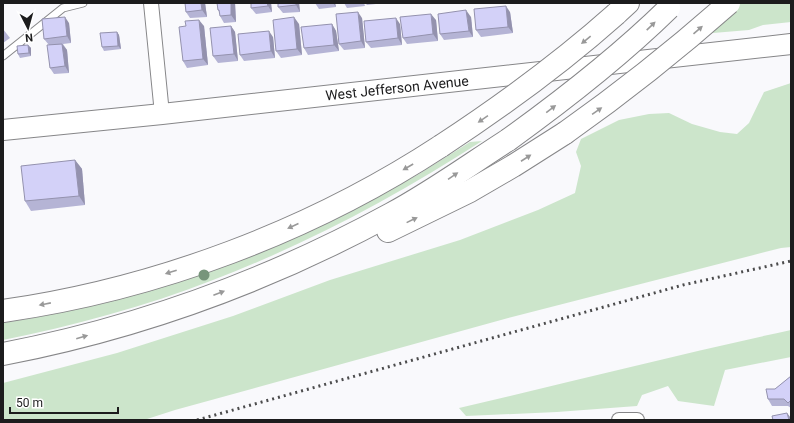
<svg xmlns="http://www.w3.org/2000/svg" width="794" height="423" viewBox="0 0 794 423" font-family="Roboto,sans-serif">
<rect width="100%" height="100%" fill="#f9f9fc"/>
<!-- green -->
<g fill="#cce5cb">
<path d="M741,3H791V22L763,25L749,30L713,33V29Z"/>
<path d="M791,83V247L781,248L512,317L175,410L144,420H3V383L117,353L233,316L330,280L460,240L538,210L575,193L581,166L576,152L581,139L619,120L649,114L669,113L692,124L720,132L737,134L749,123L764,92Z"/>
<path d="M482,141C397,196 307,244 213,280C147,306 72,326 3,340V323L33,318L105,303L170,284L248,257L277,246L351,211L419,174L470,142Z"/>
<path d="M791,330V357L725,370L714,406L678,401L668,386L642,395L637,406L557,412L466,416L459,408C570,382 680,354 791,330Z"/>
</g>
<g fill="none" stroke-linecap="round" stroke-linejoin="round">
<defs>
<path id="lane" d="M3,56L63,8L83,3"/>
<g id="street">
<path d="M151,3L162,114"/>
<path d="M619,420H637"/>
</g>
<path id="secondary" d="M3,130L162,114L791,44"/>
<g id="highway">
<path d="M616,14L628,3"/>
<path d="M388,231L470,191L513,166L565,133"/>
<path d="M3,311C157,289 311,231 441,146"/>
<path d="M3,354C138,328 270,280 391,214C432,192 469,165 508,140"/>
</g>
</defs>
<!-- lane casing -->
<use href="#lane" stroke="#868688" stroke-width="9"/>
<!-- street casing -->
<use href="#street" stroke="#868688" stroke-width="16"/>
<!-- secondary casing -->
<use href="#secondary" stroke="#868688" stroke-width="22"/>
<!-- highway casing -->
<use href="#highway" stroke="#868688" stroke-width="24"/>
<!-- lane -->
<use href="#lane" stroke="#fff" stroke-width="7"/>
<!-- street -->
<use href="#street" stroke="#fff" stroke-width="14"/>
<!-- secondary -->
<use href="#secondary" stroke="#fff" stroke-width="20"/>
<!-- highway -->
<use href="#highway" stroke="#fff" stroke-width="22"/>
<!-- rail -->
<path stroke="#4c4c4d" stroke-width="3" stroke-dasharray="2 4" stroke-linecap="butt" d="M197,420L683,285L791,261"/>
<defs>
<g id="highway-bridge">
<path d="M565,133C623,92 676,50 729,3"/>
<path d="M508,140C565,99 619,57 669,8"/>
<path d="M441,146C502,106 561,63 616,14"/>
</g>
</defs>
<!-- highway-bridge casing -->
<use href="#highway-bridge" stroke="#868688" stroke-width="24" stroke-linecap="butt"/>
<!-- highway-bridge -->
<use href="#highway-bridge" stroke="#fff" stroke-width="22"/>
</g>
<!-- trees -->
<circle fill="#77957b" cx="204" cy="275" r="5.5"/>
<!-- wall -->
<g fill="#b5b4d5">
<path d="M185,3H205L207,17L190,18L186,12Z"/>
<path d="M217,3H235L236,22L224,23L220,16V13L218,10Z"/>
<path d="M251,3H271L272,12L256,14L251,8Z"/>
<path d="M278,3H299L300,12L283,13L278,7Z"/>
<path d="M315,3H335L336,7L319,9Z"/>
<path d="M344,3H364L365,6L347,8Z"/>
<path d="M365,3H385L367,5Z"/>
<path d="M510,12L513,33L481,37L476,30Z"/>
<path d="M471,17L473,37L444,40L440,34Z"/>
<path d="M362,18L365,48L344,50L339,44Z"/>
<path d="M436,20L438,41L407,44L403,38Z"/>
<path d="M69,23L71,43L63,44L67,50L69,73L54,74L50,68L49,45L44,39Z"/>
<path d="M299,24L302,55L281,58L276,51Z"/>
<path d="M332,24L336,31L339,51L308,55L304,48Z"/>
<path d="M400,24L402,45L371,48L366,42Z"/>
<path d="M186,26H204L208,65L187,68L183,61Z"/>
<path d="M231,26L235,32L238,61L218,63L213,56Z"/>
<path d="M3,29L10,38L3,43Z"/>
<path d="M117,32L119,35L121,49L104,51L102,47Z"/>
<path d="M273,37L275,58L244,61L240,55Z"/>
<path d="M28,45L31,48V56L20,58L18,54Z"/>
<path d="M75,160L82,169L85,205L31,211L25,201Z"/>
<path d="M791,376V408L788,406H772L768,399L775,389Z"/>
</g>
<!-- shaded-wall -->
<g fill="#9492ae">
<path d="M201,3H205L207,17L202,10Z"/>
<path d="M231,3H235L236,22L231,15Z"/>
<path d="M267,3H271L272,12L268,6Z"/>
<path d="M296,3H299L300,12L296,5Z"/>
<path d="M333,3H335L336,7Z"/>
<path d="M506,6L510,12L513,33L508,27Z"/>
<path d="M466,10L471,17L473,37L469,31Z"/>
<path d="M358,12L362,18L365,48L361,41Z"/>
<path d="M431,14L436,20L438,41L433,34Z"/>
<path d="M65,17L69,23L71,43L67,36Z"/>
<path d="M294,17L299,24L302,55L297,49Z"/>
<path d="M396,18L400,24L402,45L398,38Z"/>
<path d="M199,20L204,26L208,65L203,59Z"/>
<path d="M332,24L336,31L339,51L334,45Z"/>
<path d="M231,26L235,32L238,61L234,54Z"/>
<path d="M269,31L273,37L275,58L271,51Z"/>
<path d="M117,32L119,35L121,49L118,46Z"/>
<path d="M62,44L67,50L69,73L65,66Z"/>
<path d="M28,45L31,48V56L29,53Z"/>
<path d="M75,160L82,169L85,205L79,196Z"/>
<path d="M787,413L791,418V420H789Z"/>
</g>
<!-- building -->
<g fill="#d3d1f8" stroke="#9492ae">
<path d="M185,3H201L202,10L186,12Z"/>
<path d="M217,3H231V15L220,16L219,10H218Z"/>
<path d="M251,3H267L268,6L251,8Z"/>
<path d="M278,3H296V5L278,7Z"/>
<path d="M506,6L508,27L476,30L474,9Z"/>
<path d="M466,10L469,31L440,34L438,14Z"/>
<path d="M358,12L361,41L339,44L336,14Z"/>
<path d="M431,14L433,34L403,38L400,17Z"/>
<path d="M65,17L67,36L44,39L42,19Z"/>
<path d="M294,17L297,49L276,51L273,20Z"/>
<path d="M396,18L398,38L366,42L364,21Z"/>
<path d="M199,20L203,59L183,61L179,27L186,26L185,21Z"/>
<path d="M332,24L334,45L304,48L301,27Z"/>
<path d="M231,26L234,54L213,56L210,28Z"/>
<path d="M269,31L271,51L240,55L238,34Z"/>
<path d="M117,32L118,46L102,47L100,33Z"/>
<path d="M62,44L65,66L50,68L47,45Z"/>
<path d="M28,45L29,53L18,54L17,46Z"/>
<path d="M75,160L79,196L25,201L21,166Z"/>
<path d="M791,376V400L788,403L784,399H768L766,389H775Z"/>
<path d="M787,413L789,420H773L772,416Z"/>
</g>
<!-- one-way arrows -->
<defs><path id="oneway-solid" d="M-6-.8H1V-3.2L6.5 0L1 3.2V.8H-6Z"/></defs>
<g fill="#999">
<use href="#oneway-solid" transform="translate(651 26) rotate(-44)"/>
<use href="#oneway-solid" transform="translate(698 30) rotate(-41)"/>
<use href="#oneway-solid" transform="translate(586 40) rotate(141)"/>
<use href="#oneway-solid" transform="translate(551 109) rotate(-37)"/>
<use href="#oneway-solid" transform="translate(597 111) rotate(-35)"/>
<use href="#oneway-solid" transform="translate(483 119) rotate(146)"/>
<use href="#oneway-solid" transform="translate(526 158) rotate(-33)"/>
<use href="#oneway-solid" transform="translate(408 167) rotate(150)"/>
<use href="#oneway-solid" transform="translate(453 176) rotate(-34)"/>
<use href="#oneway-solid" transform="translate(412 220) rotate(-26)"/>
<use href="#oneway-solid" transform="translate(293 226) rotate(156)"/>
<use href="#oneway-solid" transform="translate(171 272) rotate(162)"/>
<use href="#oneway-solid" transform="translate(219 293) rotate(-21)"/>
<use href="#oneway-solid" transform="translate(45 304) rotate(169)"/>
<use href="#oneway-solid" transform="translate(82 337) rotate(-16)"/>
</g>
<g text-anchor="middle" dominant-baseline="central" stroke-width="3" stroke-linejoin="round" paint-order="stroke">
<!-- street labels -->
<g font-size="14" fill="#1c1c1d" stroke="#fff">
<text transform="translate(397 88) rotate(-6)">West Jefferson Avenue</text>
</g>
</g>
<!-- border -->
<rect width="794" height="423" fill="none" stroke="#1c1c1d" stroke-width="8"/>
<!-- north arrow -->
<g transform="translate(28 28) rotate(174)" stroke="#ffffff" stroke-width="3" paint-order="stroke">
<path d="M0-3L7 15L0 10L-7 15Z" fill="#1c1c1d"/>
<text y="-6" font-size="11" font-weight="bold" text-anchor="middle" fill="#1c1c1d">N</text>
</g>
<!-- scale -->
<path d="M10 407v6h108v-6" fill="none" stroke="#1c1c1d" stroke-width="2"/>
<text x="16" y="407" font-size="12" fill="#1c1c1d" stroke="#ffffff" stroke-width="3" paint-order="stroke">50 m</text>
</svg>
